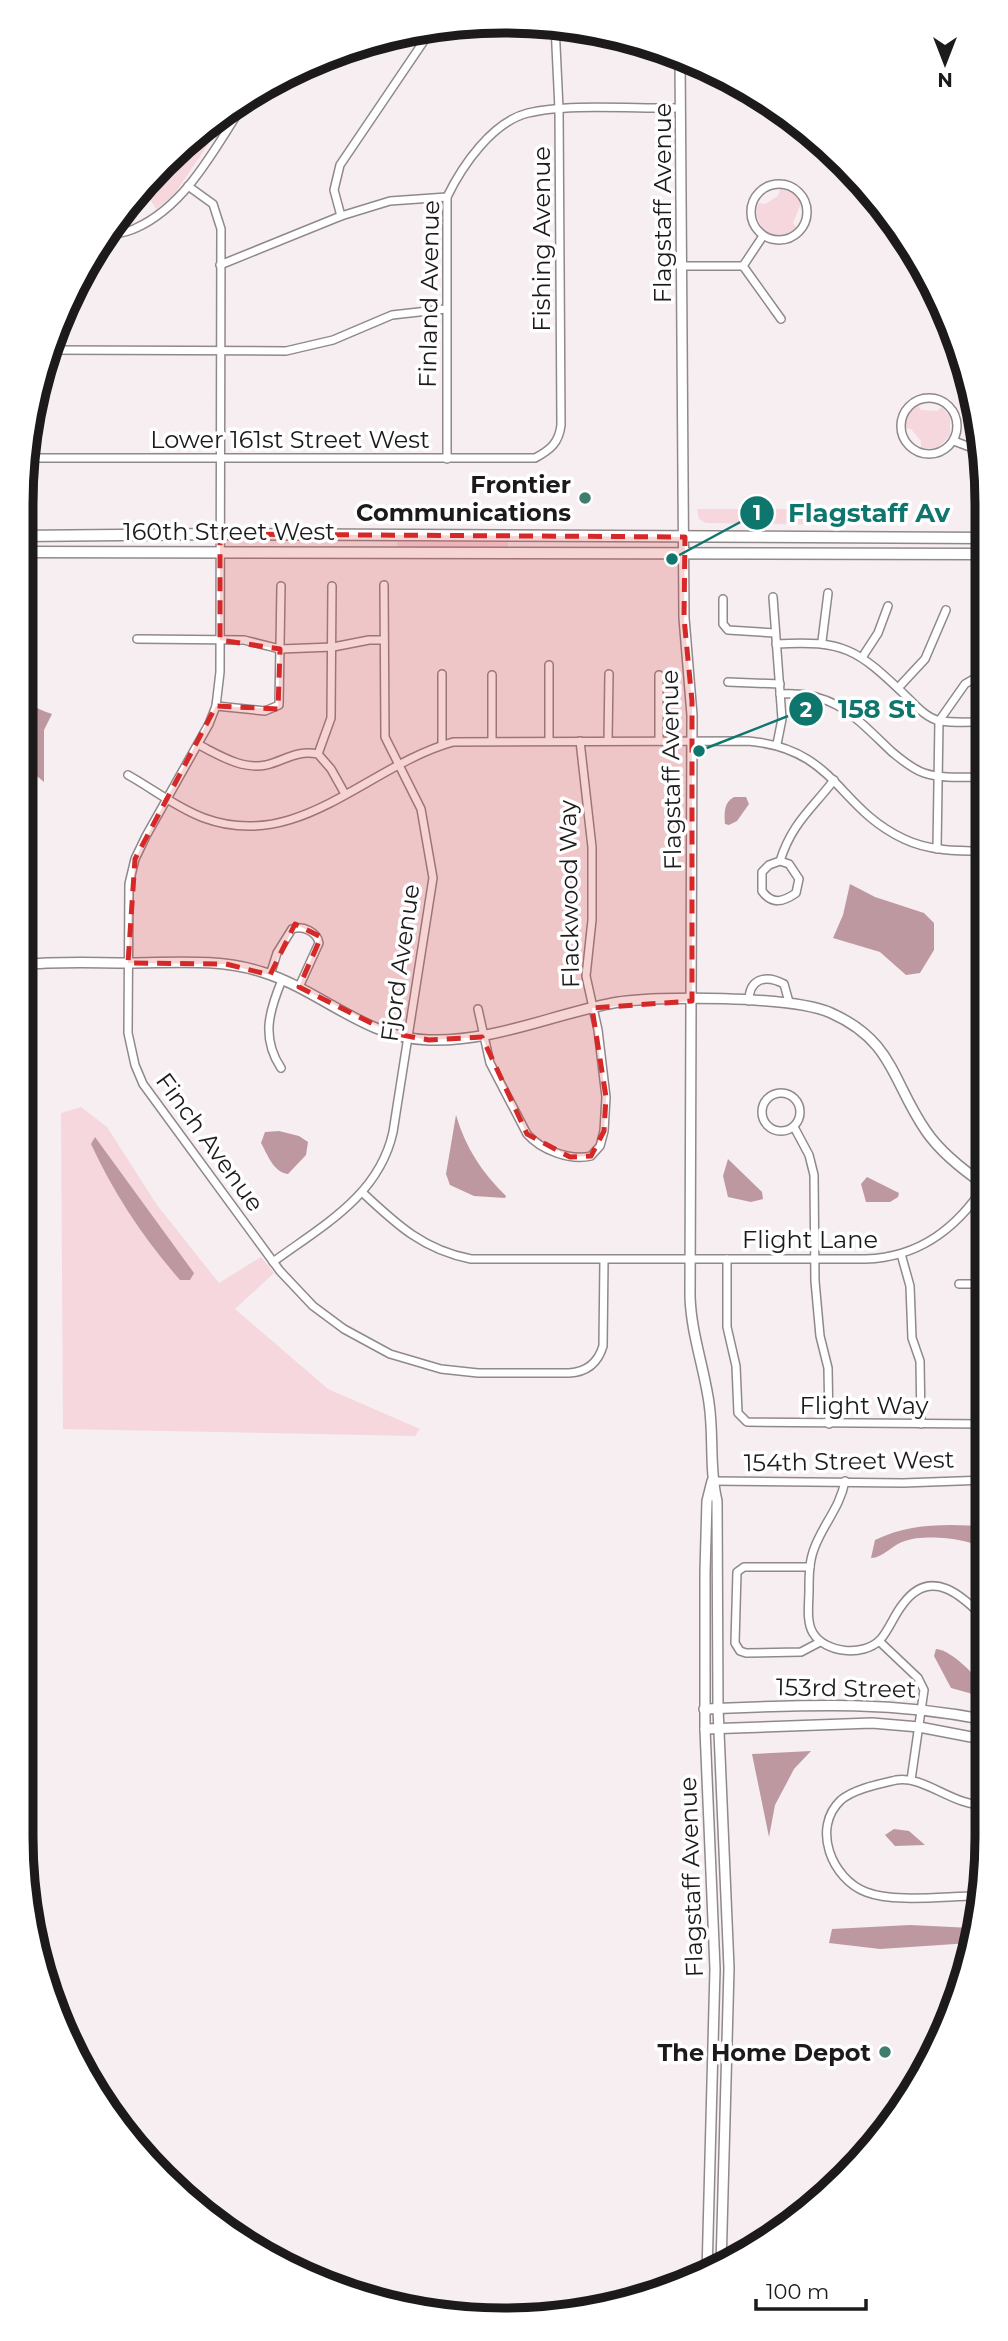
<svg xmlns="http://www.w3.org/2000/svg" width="1008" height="2341" viewBox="0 0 1008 2341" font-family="Montserrat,sans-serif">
<rect width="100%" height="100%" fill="#f6eef0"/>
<!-- green -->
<g fill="#f6d7de">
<path d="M235,105L173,196L156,209L142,185L210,121Z"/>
<path d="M780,189L794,193L801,203L793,223L797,229L778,237L763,230L756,215L758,203L765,204L778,196Z"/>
<path d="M918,405L921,410L937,411L942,407L950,417V435L938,448H921V441L911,429L905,428L908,413Z"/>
<path d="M697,509H839L840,525L706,523L699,519Z"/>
<path d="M397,542H508V548L397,547Z"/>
<path d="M81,1107L107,1127L157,1205L219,1283L261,1257L274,1273L235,1309L328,1389L420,1429L415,1436L63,1429L61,1113Z"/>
</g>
<!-- water -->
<g fill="#bd98a0">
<path d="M21,600C34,623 41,668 23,689C26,705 38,709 52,714L44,730V782L21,763Z"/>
<path d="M734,797H746L749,804L737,821L729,825L725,824C724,813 724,802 734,797Z"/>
<path d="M850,884L875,897L924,913L934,923V950L920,973L906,975L880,952L833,938L843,915Z"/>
<path d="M456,1115C465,1147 483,1174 506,1196L505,1198L474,1196L450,1185L446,1174Z"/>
<path d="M279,1131L299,1136L308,1142L306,1155L288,1174C273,1172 268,1155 261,1143L265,1132Z"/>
<path d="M95,1137L194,1273L190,1280H180C144,1239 114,1194 91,1144Z"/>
<path d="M728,1159L762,1192L763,1199L751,1202L728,1197L723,1176Z"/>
<path d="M867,1177L899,1193L898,1197L890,1202H866L861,1184Z"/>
<path d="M951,1525L986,1526V1550C970,1538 924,1534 905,1541C893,1544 883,1558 871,1558L875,1540C900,1528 924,1525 951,1525Z"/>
<path d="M936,1649C951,1649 987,1684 987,1698L951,1688L934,1656Z"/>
<path d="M811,1751L794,1769L775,1805L769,1837L752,1754Z"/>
<path d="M894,1829L909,1831L925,1845L895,1846L885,1835Z"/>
<path d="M910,1925L972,1928L970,1943L880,1949L829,1943L832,1929Z"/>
</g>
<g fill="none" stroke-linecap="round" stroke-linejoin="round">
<defs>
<g id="minor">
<circle cx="779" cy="212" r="28"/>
<path d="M188,186L213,204L221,229L220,672L216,706L209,724L146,836L135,859L129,884L128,1033L135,1065L143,1084L280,1271L313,1306L344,1329L390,1354L441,1369L478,1373H569C587,1372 598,1363 603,1346L604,1260"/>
<path d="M341,216L334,190L340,165L432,29"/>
<path d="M104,236C115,234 127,233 136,228C189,204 218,142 249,96"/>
<path d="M220,265L341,216L390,201L447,197"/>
<path d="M682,266H743L781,319"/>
<path d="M743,266L763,236"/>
<path d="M47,350L286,351L333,340L392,315L446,309"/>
<circle cx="929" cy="426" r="28"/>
<path d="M954,441L983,452"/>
<path d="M29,458H535C550,450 559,443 561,425L559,109L555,25"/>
<path d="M447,459V197C462,166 492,122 528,113C567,103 638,109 680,108"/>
<path d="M773,597L782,719L777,744"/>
<path d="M723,599V624L728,630L775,633"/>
<path d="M137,639L244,640L280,649L333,647L369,640H384"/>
<path d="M822,641L828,593"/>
<path d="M776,644C844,640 857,649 905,695C915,705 926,718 940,721C954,723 970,722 984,722"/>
<path d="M863,656L878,633L888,606"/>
<path d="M549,665V741"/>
<path d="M442,674V745"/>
<path d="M659,675V741"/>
<path d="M728,682L780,684"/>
<path d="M898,688L925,659L946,610"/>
<path d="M780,694C834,690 856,718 892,752C902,760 912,769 924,773C942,779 964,777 984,777"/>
<path d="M216,706L265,711L279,705L281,586"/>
<path d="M492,741V675"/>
<path d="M608,741L609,674"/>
<path d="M199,745C219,755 242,770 266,765C286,760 296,750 318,754L331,769L345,794"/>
<path d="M318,754L331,718L332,586"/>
<path d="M128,775C153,789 177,808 204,818C299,853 367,766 453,742L748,741C837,749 836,807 904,839C929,851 957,851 984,851"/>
<path d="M937,849L939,721L965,684L984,673"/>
<path d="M780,861L789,864L799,879L796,893C783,902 772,905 762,891V872L769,865L780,861C792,823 811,810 834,780"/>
<path d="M270,975L277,953L292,929C303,925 317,932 319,943L299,987"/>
<path d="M749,1001C749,979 765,974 784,984L789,1002"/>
<path d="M478,1009L490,1063L527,1134C541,1150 570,1161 591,1156L600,1146L604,1131L606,1097L598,1030L586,976L592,920V847L580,741"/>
<path d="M281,1068C261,1038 269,1011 282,980"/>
<circle cx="781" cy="1112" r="19"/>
<path d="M794,1127L809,1155L814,1175L815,1281L820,1336L828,1368L829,1424"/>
<path d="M363,1193C397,1225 424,1250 471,1259H866C920,1257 957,1228 985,1185"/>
<path d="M901,1254L910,1286L912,1338L920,1361L921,1424"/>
<path d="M727,1259V1327L736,1366L738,1413L747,1422L986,1424"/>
<path d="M273,1262C322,1226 379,1196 393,1132L433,878L421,809L385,737L384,585"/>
<path d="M959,1284H985"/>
<path d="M712,1481L903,1483L986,1480"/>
<path d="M845,1481C840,1508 823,1524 814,1549C809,1562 809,1577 809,1591C809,1603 806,1622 813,1633C825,1653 863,1657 880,1640C889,1630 894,1615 903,1604C931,1566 963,1596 986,1620"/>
<path d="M810,1567H744L737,1572L735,1643L740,1651L746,1653L801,1652L820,1642"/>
<path d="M879,1641L918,1678L924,1690L911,1780"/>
<path d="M977,1896C946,1896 894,1903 866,1892C832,1879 811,1828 841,1800C854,1789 879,1784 896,1780C925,1775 953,1807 987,1805"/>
</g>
<g id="tertiary">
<path d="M680,57L684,618L692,715L690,1296C691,1333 704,1367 709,1403C714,1436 709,1469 717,1501L718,1708L729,1968L721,2267"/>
<path d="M21,965C57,961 93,963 128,963C173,963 219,958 262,972C321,990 364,1038 429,1040C493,1042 551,1015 613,1003C655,995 794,996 831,1013C894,1041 892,1082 926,1131C941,1153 963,1170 985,1185"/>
<path d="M704,1709C805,1705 886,1700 987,1720"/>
<path d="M705,1729L872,1723L919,1727L987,1740"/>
<path d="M707,2273L715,1969L705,1729V1572L707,1501L712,1481"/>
</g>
<g id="secondary">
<path d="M21,536L220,534L983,538"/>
<path d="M21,552L983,554"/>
</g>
</defs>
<!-- minor casing -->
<use href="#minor" stroke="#90898b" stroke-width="10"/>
<!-- tertiary casing -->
<use href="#tertiary" stroke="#90898b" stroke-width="12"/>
<!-- secondary casing -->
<use href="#secondary" stroke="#90898b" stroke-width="13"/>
<!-- minor -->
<use href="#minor" stroke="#fff" stroke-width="7"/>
<!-- tertiary -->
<use href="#tertiary" stroke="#fff" stroke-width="9"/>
<!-- secondary -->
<use href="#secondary" stroke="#fff" stroke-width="10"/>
</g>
<!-- marked area -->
<path fill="#d62828" fill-opacity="0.2" stroke="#d62828" stroke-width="5" stroke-dasharray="14 9" stroke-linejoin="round" d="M220,534L685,537L684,618L692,701V1001L592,1008L606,1097L604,1131L591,1156L570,1157L527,1134L482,1037L429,1040L391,1033L299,987L321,937L295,924L270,975L226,964L128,963L135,859L216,706L278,709L280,649L220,640Z"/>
<!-- markers -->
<g fill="#3f7e6c" stroke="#fff" stroke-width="2.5">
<circle cx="585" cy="498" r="7"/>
<circle cx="885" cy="2052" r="7"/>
</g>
<g text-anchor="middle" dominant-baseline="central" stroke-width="7" stroke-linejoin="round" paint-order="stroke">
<!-- street labels -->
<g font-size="24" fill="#1d1a1b" stroke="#fff">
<text transform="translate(662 203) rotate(-90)">Flagstaff Avenue</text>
<text transform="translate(541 239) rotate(-90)">Fishing Avenue</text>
<text transform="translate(429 294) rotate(-89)">Finland Avenue</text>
<text x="290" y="439">Lower 161st Street West</text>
<text x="229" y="531">160th Street West</text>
<text transform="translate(671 770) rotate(-91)">Flagstaff Avenue</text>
<text transform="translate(569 894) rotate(-91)">Flackwood Way</text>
<text transform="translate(400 963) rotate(-82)">Fjord Avenue</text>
<text transform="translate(210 1142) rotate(54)">Finch Avenue</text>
<text x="810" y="1239">Flight Lane</text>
<text x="864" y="1405">Flight Way</text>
<text transform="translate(849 1461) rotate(-1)">154th Street West</text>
<text transform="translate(846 1688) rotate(1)">153rd Street</text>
<text transform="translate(691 1877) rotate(-92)">Flagstaff Avenue</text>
</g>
<!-- poi labels -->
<g font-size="24" font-weight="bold" fill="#1d1a1b" stroke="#fff" text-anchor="end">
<text x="571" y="484">Frontier<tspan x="571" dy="28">Communications</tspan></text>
<text x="871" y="2052">The Home Depot</text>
</g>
</g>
<!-- crop -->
<path d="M0 0H1008V2341H0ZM504 33H504A471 471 0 0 1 975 504V1837A471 471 0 0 1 504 2308H504A471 471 0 0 1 33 1837V504A471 471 0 0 1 504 33Z" fill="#fff" fill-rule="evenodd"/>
<path fill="none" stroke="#1d1a1b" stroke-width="9" d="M504 33H504A471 471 0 0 1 975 504V1837A471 471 0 0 1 504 2308H504A471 471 0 0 1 33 1837V504A471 471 0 0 1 504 33Z"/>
<!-- callouts -->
<path fill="none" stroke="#0f766e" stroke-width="2.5" d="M672 559L757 513M699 751L806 709"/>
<g fill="#0f766e" stroke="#fff" stroke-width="2.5">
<circle cx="672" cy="559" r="7"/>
<circle cx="699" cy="751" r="7"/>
<circle cx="757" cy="513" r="18"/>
<circle cx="806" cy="709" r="18"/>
</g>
<g font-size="21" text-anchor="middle" font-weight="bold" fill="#fff">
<text x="757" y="520">1</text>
<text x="806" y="717">2</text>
</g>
<g font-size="26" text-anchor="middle" font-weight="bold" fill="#0f766e" stroke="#fff" stroke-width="7" stroke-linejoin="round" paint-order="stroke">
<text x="869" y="522">Flagstaff Av</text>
<text x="877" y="718">158 St</text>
</g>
<!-- north arrow -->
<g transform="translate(945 63) rotate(180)" stroke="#ffffff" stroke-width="5" paint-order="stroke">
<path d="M0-5L12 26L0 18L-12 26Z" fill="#1d1a1b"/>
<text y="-10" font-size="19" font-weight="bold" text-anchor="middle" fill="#1d1a1b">N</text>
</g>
<!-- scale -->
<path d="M756 2299v10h110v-10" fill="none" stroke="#1d1a1b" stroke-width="3.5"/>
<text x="766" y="2299" font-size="21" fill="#1d1a1b" stroke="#ffffff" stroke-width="5" paint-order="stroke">100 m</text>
</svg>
